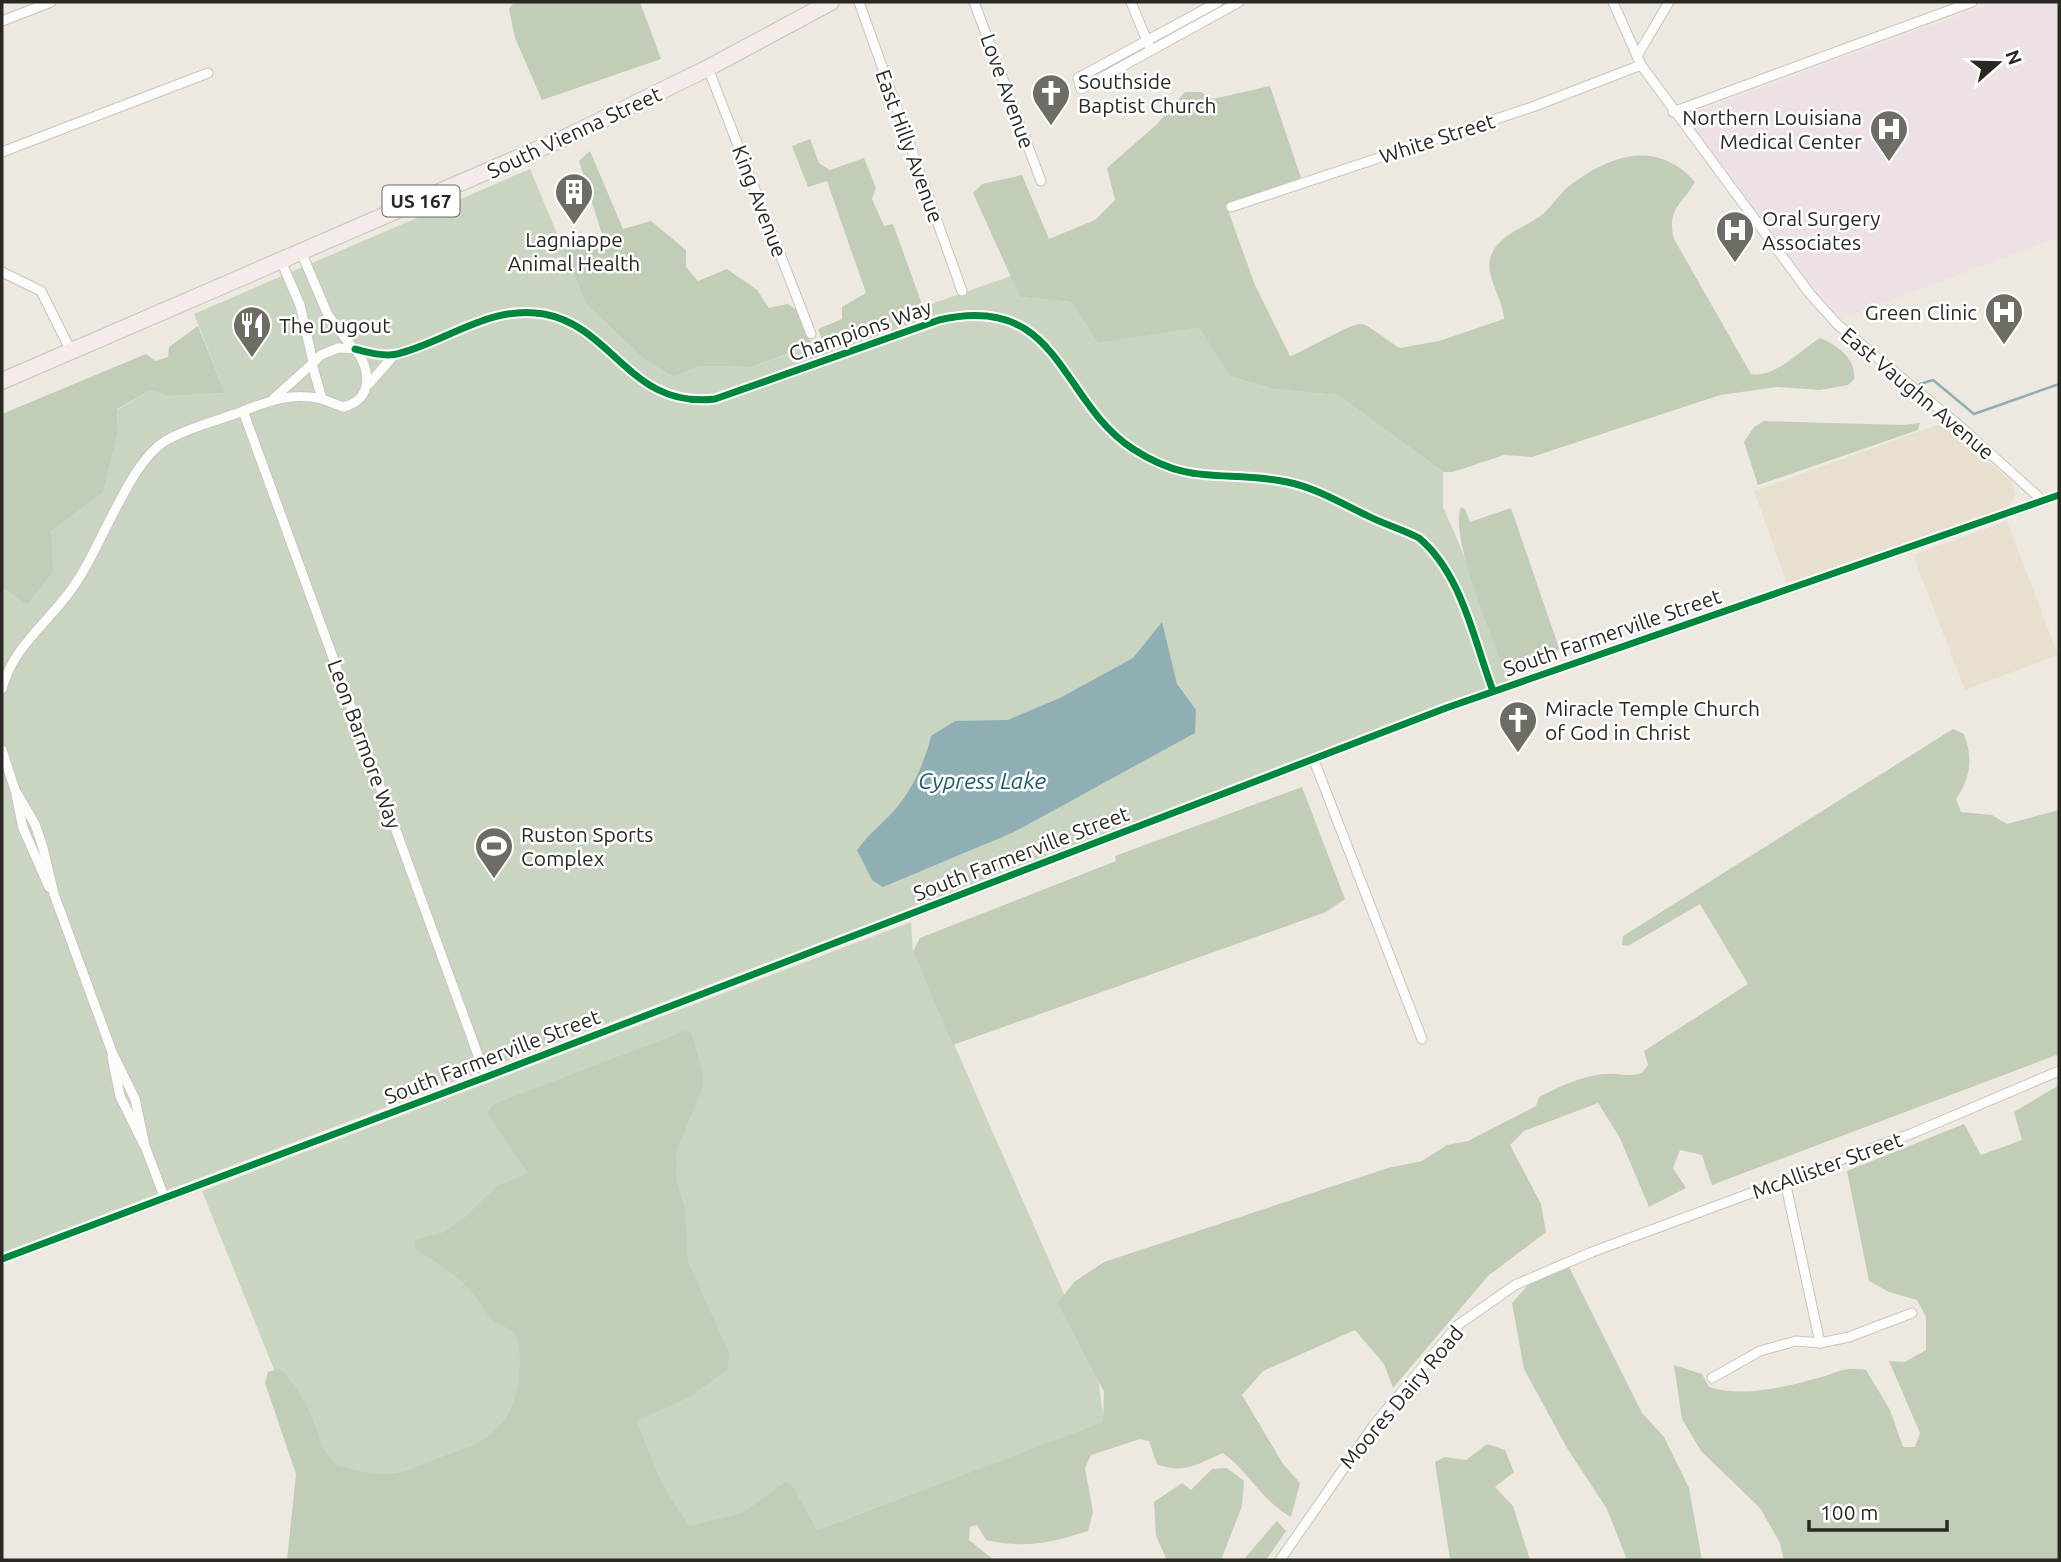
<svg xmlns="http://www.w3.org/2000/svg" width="2061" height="1562" viewBox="0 0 2061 1562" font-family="Ubuntu,sans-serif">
<rect width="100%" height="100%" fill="#ede9e0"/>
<!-- built -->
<g fill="#e7e0cf">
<path d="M1943,423L2012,482L2015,495L2011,503L2005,509L1788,586L1754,491Z"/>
<path d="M2007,521L2058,655L1965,690L1913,555Z"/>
</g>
<!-- medical -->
<path fill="#eee1e6" d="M1996,2H2059V252L2054,239L1841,319L1784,255L1690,124L1689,114Z"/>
<!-- green -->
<g fill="#cad5c1">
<path d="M530,169L587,305L644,359L673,377L700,366L751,367L1011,276L1020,297L1071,302L1098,343L1199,326L1230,376L1273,389L1338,395L1443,472V507L1463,553L1509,681L2,1253V587L27,605L50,531L103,491L118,431L117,410L151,390L168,396L225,393L194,314Z"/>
<path d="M911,922L913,951L1097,1369L1104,1422L737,1560H351L202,1191Z"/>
</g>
<!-- forest -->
<g fill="#c1cdb7">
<path d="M514,2H640L661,59L542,100L515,38L509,9Z"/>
<path d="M1270,86L1301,178L1226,205L1255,285L1290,356C1306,351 1351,322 1362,324C1371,326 1390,343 1400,348L1439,341L1504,319C1503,296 1482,275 1492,253C1502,233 1527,227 1543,214C1553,205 1561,191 1573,183C1613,154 1658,140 1695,182C1683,204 1666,208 1674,239L1751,374C1776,378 1799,351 1820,338C1836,344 1857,359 1854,379L1848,385L1820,390L1777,387L1720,395L1532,457L1504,455L1453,472H1443L1338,395L1273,389L1230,376L1199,327L1098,343L1071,302L1020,297L973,193L982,184L1022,175L1049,239L1095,220L1115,200L1107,168L1156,125L1185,92H1201L1213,99Z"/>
<path d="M810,139L819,163L830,170L864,158L876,188L872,199L884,226L893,224L923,307L823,342L818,329L842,319V307L866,293L827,181L808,187L792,146Z"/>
<path d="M590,151L623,229L651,221L686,250V267L698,281L727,269L757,290L769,308L788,304L799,312L812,345L751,367L700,366L673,377L644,359L587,305L563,249L584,238L589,246H596L599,249L606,247L579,161Z"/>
<path d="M198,326L225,393L168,396L151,390L117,409L118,431L103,492L51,531L53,571L27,605L2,587V414L146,354L155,361L168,357L169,347Z"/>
<path d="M1764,421L1903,425L1920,423L1918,430L1758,485L1744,442L1754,427Z"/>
<path d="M1461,507L1465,509L1470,522L1511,508L1559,648L1556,656L1508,673L1504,669C1492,636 1449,536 1461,507Z"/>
<path d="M1953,729L1964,734C1973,758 1971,777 1956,799L1961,812L1992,815L2007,824L2059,810V1054L1712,1185L1702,1155L1680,1150L1673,1168L1686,1188L1649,1207L1619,1136L1598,1103L1524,1131L1510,1145L1541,1204L1546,1232L1488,1276L1393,1388L1384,1364L1355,1330L1263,1371L1242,1395L1283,1464L1300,1483L1291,1517C1261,1500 1250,1473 1223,1453C1200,1463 1182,1475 1157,1464L1149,1441L1140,1439L1091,1455L1085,1468L1093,1512L1088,1531C1050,1543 1026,1549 986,1540L977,1525L970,1527L969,1540L994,1560H287L296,1474L265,1383L268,1372L279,1369L285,1373C294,1386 304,1399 310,1413C318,1430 321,1453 337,1465C341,1467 348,1468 352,1469C391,1481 409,1470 444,1456C469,1447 487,1443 505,1419C519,1400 524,1358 516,1336C512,1327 502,1327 495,1322C484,1313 479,1299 469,1289C453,1271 433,1261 414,1248L415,1240L444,1232L463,1219L497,1186L528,1173L487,1113L494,1104L685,1031L691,1032L703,1074L702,1089L677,1150L676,1180L685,1209L688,1262L729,1353L727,1370L688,1398L636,1421L662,1484L689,1526L743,1513L785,1482L791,1484L817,1530L1103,1422L1104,1392L1058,1303L1074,1282L1104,1262L1388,1168L1422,1161L1447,1145L1468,1141L1536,1106L1539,1097C1561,1086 1590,1072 1615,1074C1626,1075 1631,1076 1642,1073L1648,1065L1644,1051L1748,984L1700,904L1628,946L1622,945L1623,936Z"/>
<path d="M1302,787L1345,899L1326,912L953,1045L913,951L920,938L1116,861L1115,856Z"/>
<path d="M2059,1085V1560H1784L1780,1543L1760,1508L1701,1451L1682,1419L1674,1365L1702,1374L1709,1387C1742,1398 1786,1387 1818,1378C1841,1372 1840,1367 1866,1370L1890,1410L1903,1447H1915L1920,1433L1889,1361L1905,1362L1926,1350V1317L1917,1300L1889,1292L1869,1281L1847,1171L1964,1124L1981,1155L2022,1140L2014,1112Z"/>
<path d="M1569,1267L1642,1413L1664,1437L1689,1488L1702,1560H1627L1607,1509L1567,1448L1524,1369L1512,1303L1532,1281Z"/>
<path d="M1487,1444L1505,1450L1514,1472L1495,1487L1513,1506L1530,1560H1450L1435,1462L1445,1457L1466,1460Z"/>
<path d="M1227,1468L1244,1481L1242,1506L1221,1560H1167L1156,1536L1154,1502L1182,1483L1191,1490L1212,1469Z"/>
<path d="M1277,1521L1286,1531L1266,1560H1243Z"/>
</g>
<!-- water -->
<path fill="#8fafb4" d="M1162,622L1177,684L1196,710L1195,733L1014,832L883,887L872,880L857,850C869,833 885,822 898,806C914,786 926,759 931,736L955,721L1008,720L1060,698L1133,658Z"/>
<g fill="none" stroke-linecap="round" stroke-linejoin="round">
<!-- stream -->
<path stroke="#8fafb4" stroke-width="2.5" d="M1920,384L1933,380L1974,414L2059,384"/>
<defs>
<g id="street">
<path d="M859,2L962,291"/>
<path d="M974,2L1041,181"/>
<path d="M1131,2L1149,46"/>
<path d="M1218,2L1078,78L1081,89L1239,2"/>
<path d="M1613,2L1641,65L1810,294L1838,325L1962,428L2042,500"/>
<path d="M2,21L51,2"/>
<path d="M1637,56L1669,2"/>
<path d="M708,68L811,334"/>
<path d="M1673,112L1972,2"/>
<path d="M2,152L208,73"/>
<path d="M1231,207L1535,106L1641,65"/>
<path d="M301,252L328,315L352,347"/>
<path d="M281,261L300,305L313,362"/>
<path d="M2,272L41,291L71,351"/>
<path d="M338,348L355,349C371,368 374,400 343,407L322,399L312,364L321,355Z"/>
<path d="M355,349C367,352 383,357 397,354C446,342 491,304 544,314C614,327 630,409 715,399L939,320C1061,292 1058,400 1133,449C1193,488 1225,469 1287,482C1316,488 1339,502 1366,515C1383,524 1402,529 1419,538C1462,574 1474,641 1493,691"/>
<path d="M369,384L395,354"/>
<path d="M274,398L312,364"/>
<path d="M243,411L486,1077"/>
<path d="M2,689C12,649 44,626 68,594C100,554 126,466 165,441C185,429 212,422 235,414C264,403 290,391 322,399"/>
<path d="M2,750L15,790L35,824L43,848L54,894L112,1052L135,1099L145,1146L165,1199"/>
<path d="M1313,758L1422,1039"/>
<path d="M16,795L23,828L49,887"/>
<path d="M112,1057L120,1096L144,1145"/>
<path d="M1785,1181L1820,1343"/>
<path d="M2,1259L486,1077L1446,708L2059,495"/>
<path d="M1712,1378L1760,1351L1796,1341L1820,1343L1849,1337L1912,1313"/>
<path d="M1280,1560L1374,1425L1458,1325L1515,1285L1592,1252L1913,1133L2059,1071"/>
</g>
<path id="highway" d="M2,381L571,135L708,68L831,2"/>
</defs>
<!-- street casing -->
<use href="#street" stroke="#c8c5be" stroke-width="11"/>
<!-- highway casing -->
<use href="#highway" stroke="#c6c4bf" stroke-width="18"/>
<!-- street -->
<use href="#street" stroke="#fcfcfa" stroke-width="9"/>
<!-- highway -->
<use href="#highway" stroke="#f4ebea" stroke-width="16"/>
<defs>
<g id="cycleway">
<path d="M355,349C367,352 383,357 397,354C446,342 491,304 544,314C614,327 630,409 715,399L939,320C1061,292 1058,400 1133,449C1193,488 1225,469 1287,482C1316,488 1339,502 1366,515C1383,524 1402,529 1419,538C1462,574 1474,641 1493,691"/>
<path d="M2,1259L486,1077L1446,708L2059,495"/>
</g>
</defs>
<!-- cycleway casing -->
<use href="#cycleway" stroke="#fff" stroke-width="11"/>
<!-- cycleway -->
<use href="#cycleway" stroke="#00873e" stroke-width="7"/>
</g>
<!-- icons -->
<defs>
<symbol id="church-pin" viewBox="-11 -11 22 30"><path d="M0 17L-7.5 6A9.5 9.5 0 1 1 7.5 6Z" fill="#6e6c64" stroke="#fff"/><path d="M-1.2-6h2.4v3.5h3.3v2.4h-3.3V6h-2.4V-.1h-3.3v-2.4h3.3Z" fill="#fff"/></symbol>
<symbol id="hospital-pin" viewBox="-11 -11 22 30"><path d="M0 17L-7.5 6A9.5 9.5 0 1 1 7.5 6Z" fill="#6e6c64" stroke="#fff"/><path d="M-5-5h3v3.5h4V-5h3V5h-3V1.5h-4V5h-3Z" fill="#fff"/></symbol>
<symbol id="building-pin" viewBox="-11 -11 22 30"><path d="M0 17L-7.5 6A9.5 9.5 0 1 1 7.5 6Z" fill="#6e6c64" stroke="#fff"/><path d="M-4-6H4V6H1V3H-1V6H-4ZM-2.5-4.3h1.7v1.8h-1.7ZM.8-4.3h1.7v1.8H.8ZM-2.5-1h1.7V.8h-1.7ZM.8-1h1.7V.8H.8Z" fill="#fff"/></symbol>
<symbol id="restaurant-pin" viewBox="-11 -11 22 30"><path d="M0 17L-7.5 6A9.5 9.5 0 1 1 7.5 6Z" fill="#6e6c64" stroke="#fff"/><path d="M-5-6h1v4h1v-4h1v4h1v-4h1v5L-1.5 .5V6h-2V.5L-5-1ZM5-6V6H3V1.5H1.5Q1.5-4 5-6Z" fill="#fff"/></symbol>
<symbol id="stadium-pin" viewBox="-11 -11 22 30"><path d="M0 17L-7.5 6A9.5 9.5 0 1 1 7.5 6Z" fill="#6e6c64" stroke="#fff"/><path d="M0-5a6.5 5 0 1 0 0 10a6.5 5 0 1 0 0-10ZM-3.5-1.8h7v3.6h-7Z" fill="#fff"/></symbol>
</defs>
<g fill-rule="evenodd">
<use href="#church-pin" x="1029" y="71" width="44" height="60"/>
<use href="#hospital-pin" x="1867" y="107" width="44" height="60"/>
<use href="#building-pin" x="552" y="170" width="44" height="60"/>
<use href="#hospital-pin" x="1713" y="208" width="44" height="60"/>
<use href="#hospital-pin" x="1982" y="290" width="44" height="60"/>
<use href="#restaurant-pin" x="230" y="303" width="44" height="60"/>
<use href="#church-pin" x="1496" y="698" width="44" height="60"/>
<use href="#stadium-pin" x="472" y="824" width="44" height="60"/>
</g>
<g text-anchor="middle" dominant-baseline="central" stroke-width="5" stroke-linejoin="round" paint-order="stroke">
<!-- shield labels -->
<rect fill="#fff" stroke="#6a6864" stroke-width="2" x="382.5" y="185.5" width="77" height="31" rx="5"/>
<g font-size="19" font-weight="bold" fill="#2a2822">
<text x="421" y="201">US 167</text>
</g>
<!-- poi labels -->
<g font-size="21" fill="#2a2822" stroke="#fff" text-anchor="start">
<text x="1078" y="81">Southside<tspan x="1078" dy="24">Baptist Church</tspan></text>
<text x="1862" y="117" text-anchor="end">Northern Louisiana<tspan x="1862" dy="24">Medical Center</tspan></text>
<text x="1762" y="218">Oral Surgery<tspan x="1762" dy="24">Associates</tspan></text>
<text x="574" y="239" text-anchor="middle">Lagniappe<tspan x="574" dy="24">Animal Health</tspan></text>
<text x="1977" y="312" text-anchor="end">Green Clinic</text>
<text x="279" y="325">The Dugout</text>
<text x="1545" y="708">Miracle Temple Church<tspan x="1545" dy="24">of God in Christ</tspan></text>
<text x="521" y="834">Ruston Sports<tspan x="521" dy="24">Complex</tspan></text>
</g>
<!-- street labels -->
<g font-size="21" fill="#2a2822" stroke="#fff">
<text transform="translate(1008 91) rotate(70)">Love Avenue</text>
<text transform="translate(574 132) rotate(-25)">South Vienna Street</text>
<text transform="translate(1437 138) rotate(-18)">White Street</text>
<text transform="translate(910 146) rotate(70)">East Hilly Avenue</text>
<text transform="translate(760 201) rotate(69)">King Avenue</text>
<text transform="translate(860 330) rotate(-19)">Champions Way</text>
<text transform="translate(1918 393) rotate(40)">East Vaughn Avenue</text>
<text transform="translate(1612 632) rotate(-19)">South Farmerville Street</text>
<text transform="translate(365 744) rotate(70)">Leon Barmore Way</text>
<text transform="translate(1021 853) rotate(-21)">South Farmerville Street</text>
<text transform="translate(492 1056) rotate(-21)">South Farmerville Street</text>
<text transform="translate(1827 1165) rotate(-20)">McAllister Street</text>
<text transform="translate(1401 1397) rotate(-50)">Moores Dairy Road</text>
</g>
<!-- water labels -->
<g font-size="23" font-style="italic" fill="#1d5d6a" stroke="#fff">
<text x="982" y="780">Cypress Lake</text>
</g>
</g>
<!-- border -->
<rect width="2061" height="1562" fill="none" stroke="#2a2822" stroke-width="7"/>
<!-- north arrow -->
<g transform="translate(1998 63) rotate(70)" stroke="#ffffff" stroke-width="5" paint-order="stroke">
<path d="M0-5L12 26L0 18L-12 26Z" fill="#2a2822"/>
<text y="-10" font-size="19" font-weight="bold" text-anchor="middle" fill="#2a2822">N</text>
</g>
<!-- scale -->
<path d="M1809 1520v10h138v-10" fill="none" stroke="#2a2822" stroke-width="3.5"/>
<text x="1820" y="1520" font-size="21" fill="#2a2822" stroke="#ffffff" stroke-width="5" paint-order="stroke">100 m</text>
</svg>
